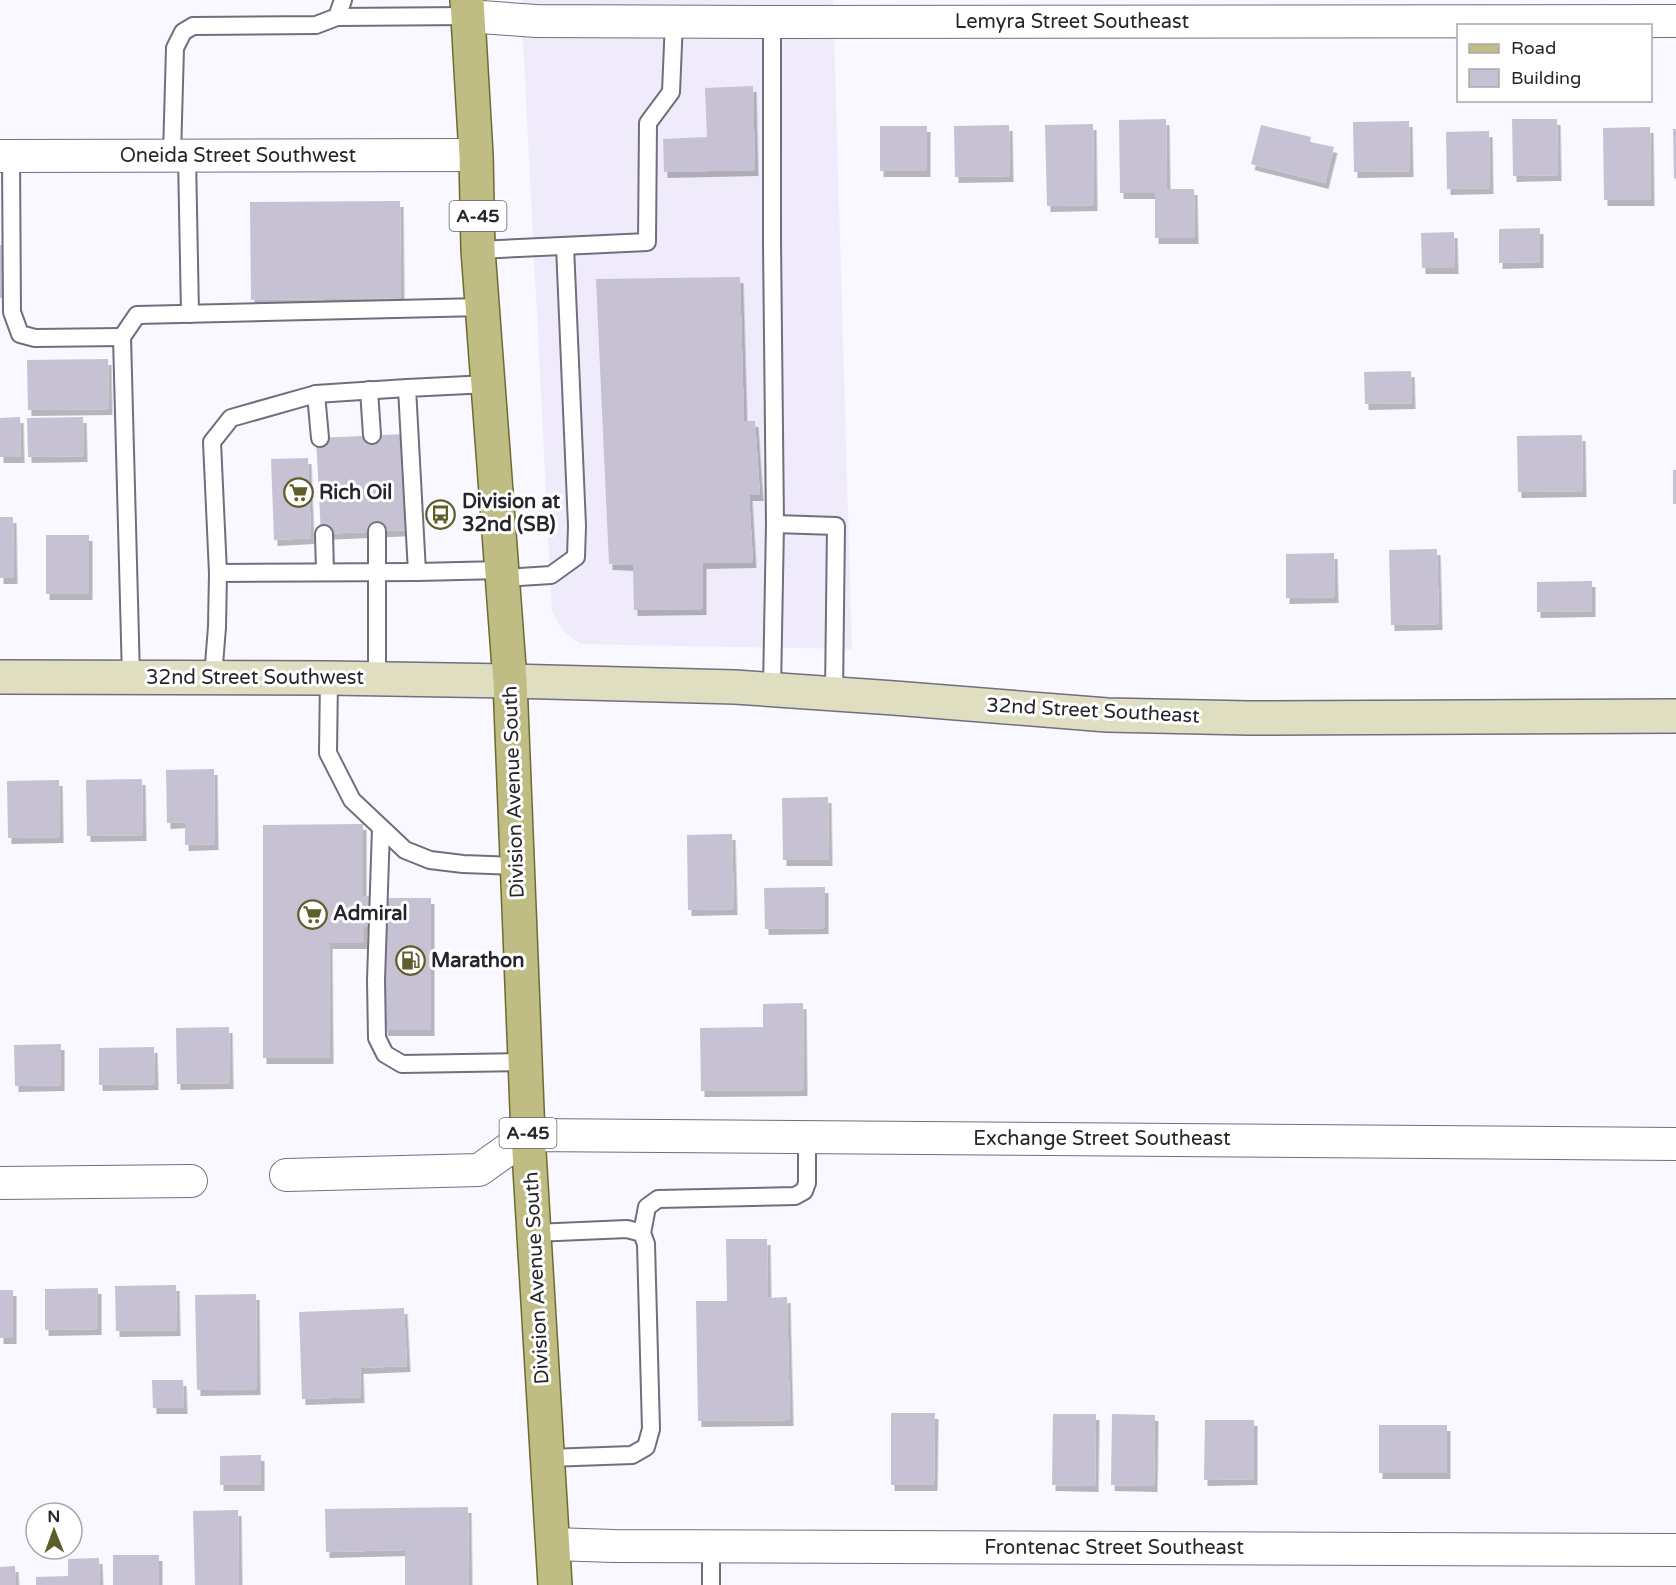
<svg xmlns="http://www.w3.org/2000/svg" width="1676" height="1585" viewBox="0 0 1676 1585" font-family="'Varela Round',sans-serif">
<defs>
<filter id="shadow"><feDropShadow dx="3.5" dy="6" stdDeviation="0" flood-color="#0004"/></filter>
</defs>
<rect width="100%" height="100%" fill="#f9f7ff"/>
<!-- built -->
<path fill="#efebfa" d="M521,0H833L852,649L580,644L562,630L552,611Z"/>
<!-- building -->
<g fill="#c6c2d3" filter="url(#shadow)">
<path d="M753,86L755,170L664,172L663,139L707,137L705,88Z"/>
<path d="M1166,119L1167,189H1194L1195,238H1155V193H1120L1119,120Z"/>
<path d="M1512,119H1557L1558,175L1513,176Z"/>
<path d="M1409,121L1410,171L1354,172L1353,122Z"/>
<path d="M1093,124L1094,205L1047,206L1045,125Z"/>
<path d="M1009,125L1010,176L955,177L954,126Z"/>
<path d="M1261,125L1311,137L1310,142L1334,147L1325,183L1251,164Z"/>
<rect x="880" y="126" width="47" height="45"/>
<path d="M1650,127L1651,200H1604L1603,128Z"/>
<path d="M1673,129H1676V179H1674Z"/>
<path d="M1489,131L1490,188L1447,189L1446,132Z"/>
<path d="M400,201L401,298L251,300L250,202Z"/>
<path d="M1540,228V262L1499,263V229Z"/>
<path d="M1454,232L1455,268H1422L1421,233Z"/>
<path d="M0,245H3L4,298H0Z"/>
<path d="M740,277L744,421H755L760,495H749L753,562L703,563V609L634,610L633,565L609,564L596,279Z"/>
<path d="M108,359L109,409L28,410L27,360Z"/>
<path d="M1411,371L1412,403L1365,404L1364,372Z"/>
<path d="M20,417L21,457H0V418Z"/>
<path d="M83,417L84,456L28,457L27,418Z"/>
<path d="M405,434L410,530L321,534L316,438Z"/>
<path d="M1582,435L1583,491L1518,492L1517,436Z"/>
<path d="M308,458L311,538L274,540L271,459Z"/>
<rect x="1673" y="470" width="3" height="34"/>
<path d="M0,517H13L14,578H0Z"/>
<rect x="46" y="535" width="43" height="59"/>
<path d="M1437,549L1439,624L1391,625L1389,550Z"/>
<path d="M1334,553L1335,597L1286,598V554Z"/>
<path d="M1592,581V611L1537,612V582Z"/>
<path d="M214,769L215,844L185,845V822L167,823L166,770Z"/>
<path d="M142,779L143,835L87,836L86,780Z"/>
<path d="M59,780L60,837L8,838L7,781Z"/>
<path d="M828,797L829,860H783L782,798Z"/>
<path d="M363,824V896H371V927H364V943H329L330,1058H263V825Z"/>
<path d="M732,834L734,909L688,910L687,835Z"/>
<path d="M825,887V928L765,929L764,888Z"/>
<rect x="384" y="898" width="47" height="132"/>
<path d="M803,1003L804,1090L701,1091L700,1028L763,1027V1004Z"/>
<path d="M229,1027L230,1083L177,1084L176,1028Z"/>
<path d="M61,1044V1085L15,1086L14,1045Z"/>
<path d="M154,1047L155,1084L99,1085V1048Z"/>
<path d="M726,1239H767L768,1298L787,1297L790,1420L698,1421L696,1301H727Z"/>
<path d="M176,1285L177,1330L116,1331L115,1286Z"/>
<path d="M98,1288V1329L45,1330V1289Z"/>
<rect x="0" y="1290" width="13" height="48"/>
<path d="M256,1294L257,1389L197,1390L195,1295Z"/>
<path d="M404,1308L407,1366L360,1368L361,1397L302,1399L299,1312Z"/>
<path d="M152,1380H183L184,1408H153Z"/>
<path d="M891,1413H935L934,1485H891Z"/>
<path d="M1053,1414H1096L1095,1486L1052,1485Z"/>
<path d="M1112,1414L1155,1415L1154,1486L1111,1485Z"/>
<path d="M1205,1420H1254V1479L1204,1480Z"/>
<rect x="1379" y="1425" width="68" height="48"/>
<path d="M261,1455V1485H220V1456Z"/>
<path d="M468,1507L469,1585H405V1550L326,1552L325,1509Z"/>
<path d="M238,1510L239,1585H195L193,1511Z"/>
<rect x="113" y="1555" width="46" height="30"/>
<path d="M99,1558L100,1585H36V1577L68,1576V1559Z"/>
<path d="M15,1566L16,1585H0V1567Z"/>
</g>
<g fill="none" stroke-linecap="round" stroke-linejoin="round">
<defs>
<g id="lane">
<path d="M337,17L468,16"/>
<path d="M172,155L175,48L183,32L193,26L316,25L337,17L343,0"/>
<path d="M11,156L12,312L20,334L35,338L122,337"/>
<path d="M187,156L190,314"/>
<path d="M478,250L647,242L648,123L671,92L674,21"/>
<path d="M369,390L372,435"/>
<path d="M320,438L316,394L407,388"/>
<path d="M775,524L836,526L834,694"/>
<path d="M377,531V679"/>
<path d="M324,534L325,572"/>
<path d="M417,572L407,388L488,384"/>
<path d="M218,573L212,442L231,418L316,394"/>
<path d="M503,578L551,575L576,557L577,526L565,246"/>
<path d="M131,677L122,337L137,315L482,307"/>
<path d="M213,677L217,627L218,573L417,572L502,570"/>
<path d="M329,678L328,753L352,800L405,850L430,860L463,864L517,866"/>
<path d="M772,689L775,524L772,242V22"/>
<path d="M381,828L376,980L377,1038L385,1054L402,1064L525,1062"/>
<path d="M534,1233L627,1229L642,1233"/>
<path d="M548,1458L632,1455L646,1447L651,1429L646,1244L642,1233L647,1207L658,1199L795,1196L804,1191L807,1183V1137"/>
<path d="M711,1585V1546"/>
</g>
<g id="street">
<path d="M468,16L536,21L772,22L1676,21"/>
<path d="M0,156L476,155"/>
<path d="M286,1175L479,1170L528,1135L1676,1144"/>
<path d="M0,1183L191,1181"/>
<path d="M553,1544L614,1546L1676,1550"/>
</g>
<path id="secondary" d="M0,677L329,678L510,681L735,687L894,698L1107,715L1249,718L1676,716"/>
<path id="primary" d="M467,0L476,155L478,250L510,681L528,1135L555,1585"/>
</defs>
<!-- lane casing -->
<use href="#lane" stroke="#726e7e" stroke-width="20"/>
<!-- street casing -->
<use href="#street" stroke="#726e7e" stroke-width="34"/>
<!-- secondary casing -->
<use href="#secondary" stroke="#726e7e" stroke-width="36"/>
<!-- primary casing -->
<use href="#primary" stroke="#6e6b2f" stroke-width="36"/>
<!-- lane -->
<use href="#lane" stroke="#fff" stroke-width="16"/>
<!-- street -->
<use href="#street" stroke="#fff" stroke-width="32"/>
<!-- secondary -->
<use href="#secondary" stroke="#dfdec1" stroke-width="33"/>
<!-- primary -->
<use href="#primary" stroke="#bfbd83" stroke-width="33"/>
</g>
<!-- icons -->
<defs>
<symbol id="supermarket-ring" viewBox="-11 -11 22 22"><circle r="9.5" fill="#fff" stroke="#5f5d2a" stroke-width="1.5"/><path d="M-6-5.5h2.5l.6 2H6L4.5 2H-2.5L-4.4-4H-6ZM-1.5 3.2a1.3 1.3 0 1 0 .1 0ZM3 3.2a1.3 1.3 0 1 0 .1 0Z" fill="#5f5d2a"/></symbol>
<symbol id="bus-ring" viewBox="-11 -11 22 22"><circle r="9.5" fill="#fff" stroke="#5f5d2a" stroke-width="1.5"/><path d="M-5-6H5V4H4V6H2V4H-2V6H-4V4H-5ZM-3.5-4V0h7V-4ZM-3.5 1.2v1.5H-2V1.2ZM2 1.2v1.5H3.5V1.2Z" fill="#5f5d2a"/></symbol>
<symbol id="fuel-ring" viewBox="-11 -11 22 22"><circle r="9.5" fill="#fff" stroke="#5f5d2a" stroke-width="1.5"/><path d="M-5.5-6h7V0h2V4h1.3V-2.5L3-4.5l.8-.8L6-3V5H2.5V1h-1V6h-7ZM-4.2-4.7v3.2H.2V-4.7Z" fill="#5f5d2a"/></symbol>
</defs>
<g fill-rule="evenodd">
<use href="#supermarket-ring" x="282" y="476" width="33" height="33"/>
<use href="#bus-ring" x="424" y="498" width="33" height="33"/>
<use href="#supermarket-ring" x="296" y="898" width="33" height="33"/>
<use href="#fuel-ring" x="394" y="944" width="33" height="33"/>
</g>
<g text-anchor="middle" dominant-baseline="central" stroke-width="6" stroke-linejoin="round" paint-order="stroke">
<!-- shield labels -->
<g fill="#fff" stroke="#68666b" stroke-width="1.5">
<rect x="449.5" y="201" width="57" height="30" rx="4.5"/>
<rect x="499.5" y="1118" width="57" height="30" rx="4.5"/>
</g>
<g font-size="18" font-weight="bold" fill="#27252c">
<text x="478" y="216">A-45</text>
<text x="528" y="1133">A-45</text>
</g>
<!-- street labels -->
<g font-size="20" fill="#27252c" stroke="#fff">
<text x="1072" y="22">Lemyra Street Southeast</text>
<text x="238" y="156">Oneida Street Southwest</text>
<text x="255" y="678">32nd Street Southwest</text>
<text transform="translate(1093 711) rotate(3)">32nd Street Southeast</text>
<text transform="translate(514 792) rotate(-92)">Division Avenue South</text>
<text x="1102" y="1139">Exchange Street Southeast</text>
<text transform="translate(537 1278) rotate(-93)">Division Avenue South</text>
<text x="1114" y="1548">Frontenac Street Southeast</text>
</g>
<!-- poi labels -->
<g font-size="20" font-weight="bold" fill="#27252c" stroke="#fff" text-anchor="start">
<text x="319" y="493">Rich Oil</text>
<text x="462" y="502">Division at<tspan x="462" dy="23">32nd (SB)</tspan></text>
<text x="333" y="914">Admiral</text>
<text x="431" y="961">Marathon</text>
</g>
</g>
<!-- legend -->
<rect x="1457" y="24" width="195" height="78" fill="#ffffff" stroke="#a9a8ab" stroke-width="1.5"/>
<rect x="1469" y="44" width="30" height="9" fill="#bfbd83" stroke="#a9a8ab" stroke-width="1.5"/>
<text x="1511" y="54" font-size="18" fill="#27252c">Road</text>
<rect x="1469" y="69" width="30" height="18" fill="#c6c2d3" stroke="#a9a8ab" stroke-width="1.5"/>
<text x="1511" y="84" font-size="18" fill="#27252c">Building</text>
<!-- north arrow -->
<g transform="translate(54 1531) rotate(359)"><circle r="28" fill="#ffffff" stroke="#a9a8ab" stroke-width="1.5"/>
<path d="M0-4.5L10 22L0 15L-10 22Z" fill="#5f5d2a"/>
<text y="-9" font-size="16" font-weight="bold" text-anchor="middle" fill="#27252c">N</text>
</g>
</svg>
